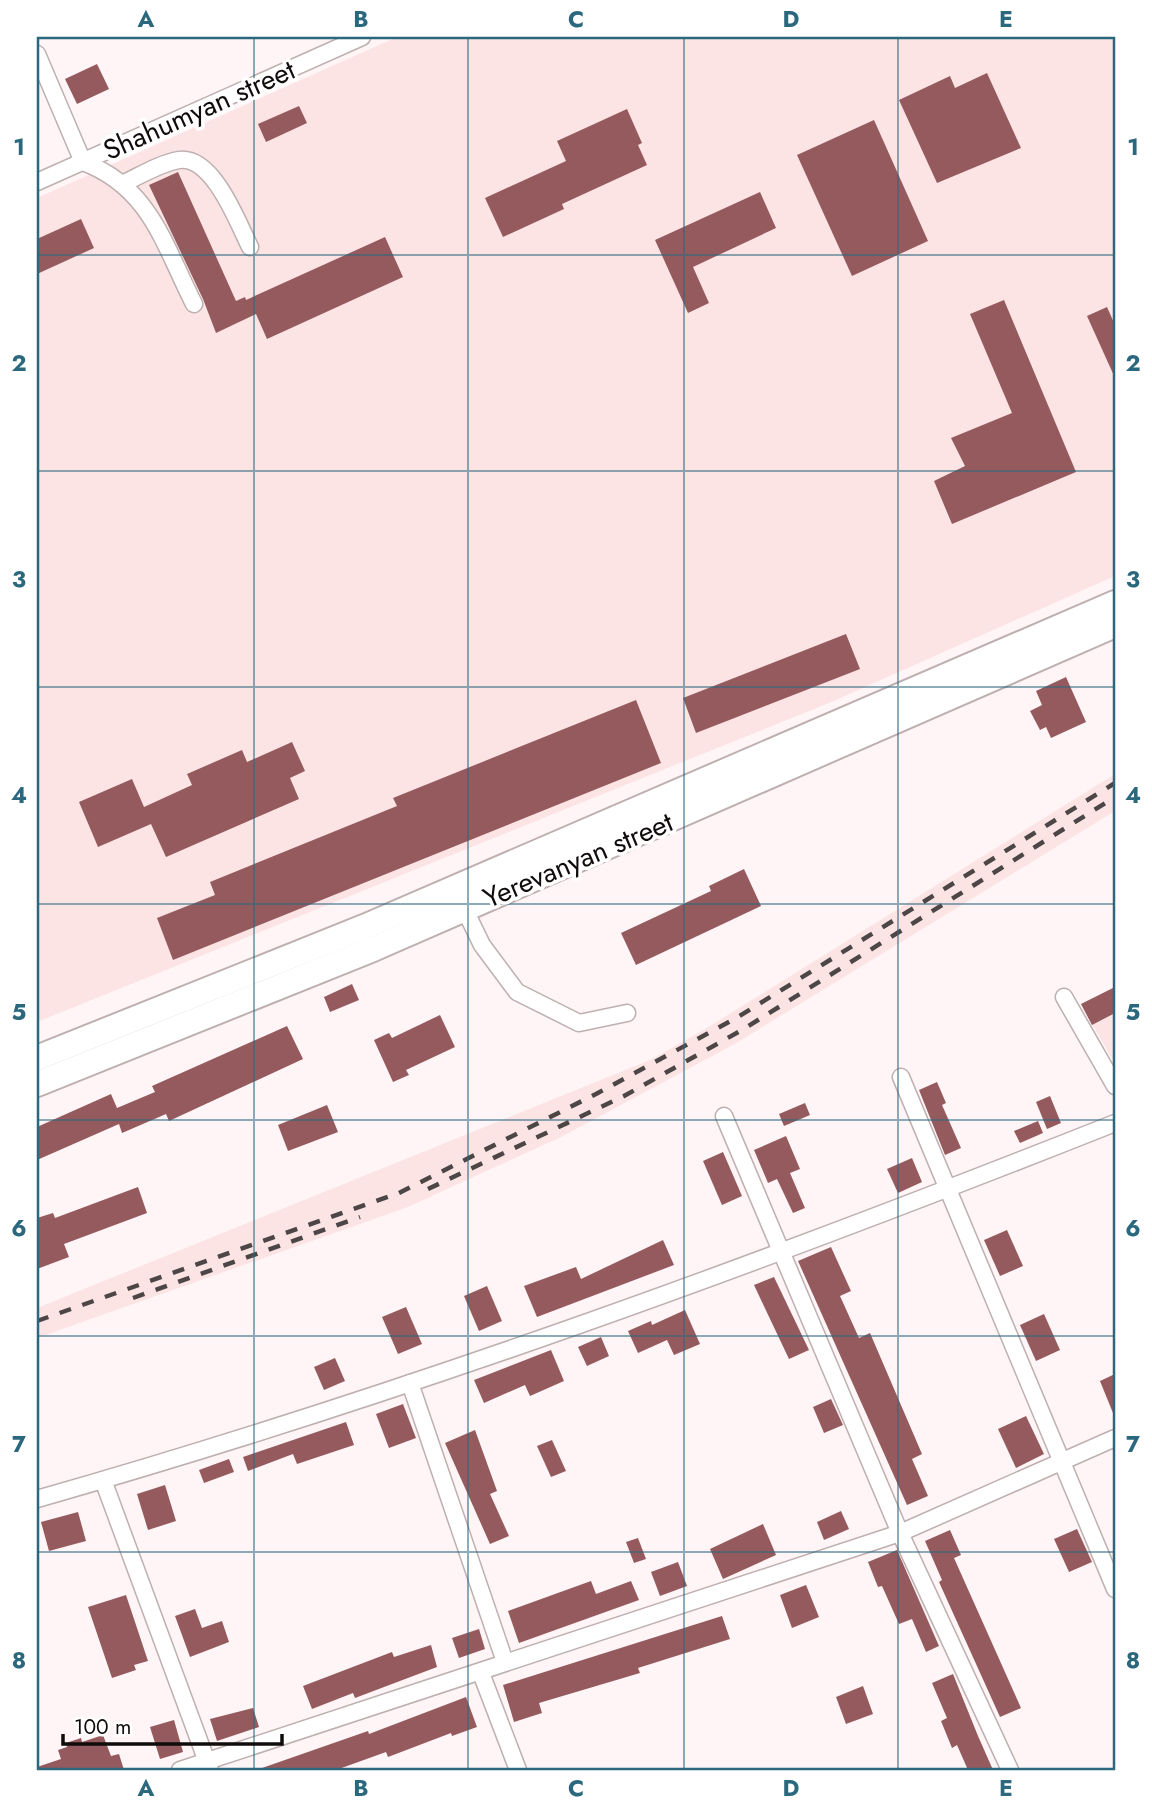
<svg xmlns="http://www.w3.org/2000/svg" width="1152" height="1807" viewBox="0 0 1152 1807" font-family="Jost,sans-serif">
<rect width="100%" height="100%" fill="#fff5f6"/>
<!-- built -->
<g fill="#fce4e5">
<path d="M397,37H1115V576L829,703L37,1022V198Z"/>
<path d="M1115,774V811L733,1045L561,1137L408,1207L37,1338V1308L650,1060L702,1031Z"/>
<path d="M1115,987V1064L1081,1004Z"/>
</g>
<!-- building -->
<g fill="#955a5e">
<path d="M97,64L109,89L77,104L65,79Z"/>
<path d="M987,73L1021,148L937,183L899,100L950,76L955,88Z"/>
<path d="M299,106L307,123L266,142L258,124Z"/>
<path d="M627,109L642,143L638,145L647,165L562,204L564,209L503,237L485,198L566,161L557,141Z"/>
<path d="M874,120L928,241L852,276L797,155Z"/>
<path d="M178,172L236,301L245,297L246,300L385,237L403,277L267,339L256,314L216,333L203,299L149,185Z"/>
<path d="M760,192L776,228L693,267L709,303L688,313L655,240Z"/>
<path d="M81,219L94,248L37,274V239Z"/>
<path d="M1004,300L1076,472L952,524L934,481L965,466L951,438L1012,413L970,314Z"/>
<path d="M1107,307L1115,325V378L1087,316Z"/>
<path d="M846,634L860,669L696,733L683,698Z"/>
<path d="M1066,677L1086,722L1051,738L1046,727L1040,730L1030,711L1042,705L1036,691Z"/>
<path d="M636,700L661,763L173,960L157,918L215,895L210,882L397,806L393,798Z"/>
<path d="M292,742L305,771L290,778L299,799L166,857L151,824L98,847L79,802L132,779L144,807L192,785L187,774L242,750L247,762Z"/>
<path d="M744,869L761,906L636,965L621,933L711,891L709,886Z"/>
<path d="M352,984L359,1000L330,1012L324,997Z"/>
<path d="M1115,987V1013L1092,1025L1081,1004Z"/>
<path d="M440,1015L455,1047L406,1070L409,1075L393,1082L374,1040L389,1033L392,1038Z"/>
<path d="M287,1026L303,1059L169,1121L166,1114L122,1133L119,1124L37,1160V1127L111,1094L117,1108L155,1092L152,1086Z"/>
<path d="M937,1082L946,1103L942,1105L961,1148L945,1155L919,1090Z"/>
<path d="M1050,1096L1061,1123L1047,1129L1036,1102Z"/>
<path d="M805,1103L810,1115L784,1126L779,1114Z"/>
<path d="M327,1105L338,1132L288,1151L278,1125Z"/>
<path d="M1038,1121L1043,1133L1020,1143L1014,1131Z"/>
<path d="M786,1136L800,1169L790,1173L805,1208L793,1213L777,1179L768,1183L754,1150Z"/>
<path d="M723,1152L742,1196L722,1205L703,1161Z"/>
<path d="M912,1158L922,1182L898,1193L887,1169Z"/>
<path d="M138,1187L147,1213L64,1244L69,1257L37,1269V1218L53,1213L55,1218Z"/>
<path d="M1007,1230L1023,1266L1000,1276L984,1240Z"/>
<path d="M663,1240L674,1265L537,1317L524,1286L576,1267L581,1279Z"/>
<path d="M831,1247L851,1291L840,1296L859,1338L870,1333L922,1454L912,1459L928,1496L907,1505L798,1261Z"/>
<path d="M774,1277L809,1350L789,1359L754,1285Z"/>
<path d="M487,1286L502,1321L479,1331L464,1296Z"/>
<path d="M406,1307L422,1344L398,1354L382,1317Z"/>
<path d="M685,1310L700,1344L674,1355L667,1340L638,1353L628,1331L651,1321L652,1325Z"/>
<path d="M1044,1314L1060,1350L1036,1361L1020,1325Z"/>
<path d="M601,1337L609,1356L587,1366L578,1347Z"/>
<path d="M551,1350L564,1381L530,1396L525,1385L484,1403L474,1380Z"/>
<path d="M335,1358L345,1381L324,1390L314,1367Z"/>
<path d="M1115,1374V1418L1100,1381Z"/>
<path d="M831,1399L843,1425L824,1433L813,1407Z"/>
<path d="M403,1404L416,1438L389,1448L376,1414Z"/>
<path d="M1026,1416L1044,1454L1016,1468L998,1429Z"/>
<path d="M346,1422L354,1445L297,1464L293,1454L248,1471L243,1457Z"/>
<path d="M475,1430L497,1491L490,1494L509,1536L490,1544L445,1443Z"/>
<path d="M552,1440L566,1471L551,1477L537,1446Z"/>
<path d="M229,1459L234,1472L204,1483L199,1470Z"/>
<path d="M165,1485L176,1521L148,1530L137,1494Z"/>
<path d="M841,1511L849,1529L824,1540L817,1522Z"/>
<path d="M78,1512L86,1541L49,1551L41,1522Z"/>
<path d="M763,1524L776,1555L723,1579L710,1549Z"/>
<path d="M1077,1529L1092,1562L1069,1572L1054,1539Z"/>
<path d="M950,1530L961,1555L954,1558L1021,1708L1000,1717L939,1582L942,1580L925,1541Z"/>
<path d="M638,1538L646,1559L634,1563L626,1542Z"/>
<path d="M897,1550L939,1646L926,1652L912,1619L899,1624L882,1586L878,1587L868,1562Z"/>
<path d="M678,1562L687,1586L660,1596L651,1572Z"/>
<path d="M591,1581L596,1594L631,1581L639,1600L519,1643L508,1611Z"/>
<path d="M806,1585L819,1617L792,1628L780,1595Z"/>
<path d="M126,1595L148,1661L134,1665L136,1670L112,1678L88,1607Z"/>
<path d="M195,1609L202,1628L222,1621L229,1642L190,1657L175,1616Z"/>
<path d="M722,1616L730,1639L638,1668L640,1673L539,1703L542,1713L514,1722L503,1685Z"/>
<path d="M479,1629L485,1649L459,1658L452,1638Z"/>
<path d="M431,1645L437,1667L355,1698L353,1693L312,1709L303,1686L392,1652L394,1657Z"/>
<path d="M953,1674L978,1736L993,1770H968L957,1745L952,1748L941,1721L947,1718L932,1683Z"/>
<path d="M863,1686L873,1714L846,1724L836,1697Z"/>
<path d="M466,1697L477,1727L452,1736L451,1733L388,1757L386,1752L336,1770H262V1768L368,1731L369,1734Z"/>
<path d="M253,1708L259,1727L217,1741L210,1719Z"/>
<path d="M174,1720L183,1752L160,1759L150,1727Z"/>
<path d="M103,1735L111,1756L119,1754L124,1770H37V1767L61,1759L58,1750L67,1747L66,1743L81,1738L82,1742Z"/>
</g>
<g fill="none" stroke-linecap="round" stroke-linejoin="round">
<defs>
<g id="minor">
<path d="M37,54L83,162C150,187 164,245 194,304"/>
<path d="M37,182L362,37"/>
<path d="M124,183C141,175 161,163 179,160C213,155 238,223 250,247"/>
<path d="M464,908L482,945L517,992L579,1023L627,1013"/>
<path d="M1064,997L1115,1086"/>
<path d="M901,1077L1115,1589"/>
<path d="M724,1116L900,1533L1010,1770"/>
<path d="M410,1383L505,1662"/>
<path d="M103,1480L210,1770"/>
<path d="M37,1499C402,1395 762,1263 1115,1123"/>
<path d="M481,1673L518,1770"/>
<path d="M180,1770L900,1533L1115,1438"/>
</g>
<g id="highway">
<path d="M37,1058L364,927L1115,603"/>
<path d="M37,1084L373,949L1115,625"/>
</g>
</defs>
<!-- minor casing -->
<use href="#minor" stroke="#beb0b0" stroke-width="19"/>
<!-- highway casing -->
<use href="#highway" stroke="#beb0b0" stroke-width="28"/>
<!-- minor -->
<use href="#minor" stroke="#fff" stroke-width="16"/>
<!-- highway -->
<use href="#highway" stroke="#fff" stroke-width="24"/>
<!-- rail -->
<g stroke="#4c4646" stroke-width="4.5" stroke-dasharray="12 12" stroke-linecap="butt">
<path d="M428,1189L624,1096L742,1030L1115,797"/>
<path d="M133,1298L360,1217"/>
<path d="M37,1321L399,1193L596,1094L738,1017L1115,783"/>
</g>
</g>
<!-- grid -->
<path fill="none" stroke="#2b687e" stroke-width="2" stroke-opacity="0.55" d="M254,37V1770M468,37V1770M684,37V1770M898,37V1770M37,255H1115M37,471H1115M37,687H1115M37,904H1115M37,1120H1115M37,1336H1115M37,1552H1115"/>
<g text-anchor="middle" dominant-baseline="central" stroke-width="7" stroke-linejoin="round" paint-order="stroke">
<!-- street labels -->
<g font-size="28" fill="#110c0c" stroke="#fff">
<text transform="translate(199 110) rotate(-24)">Shahumyan street</text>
<text transform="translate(578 860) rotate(-23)">Yerevanyan street</text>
</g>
</g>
<!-- border -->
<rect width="1152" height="1807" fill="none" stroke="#ffffff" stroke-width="77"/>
<!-- scale -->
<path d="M63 1734v10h219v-10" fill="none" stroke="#110c0c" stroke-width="3.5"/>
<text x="74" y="1734" font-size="21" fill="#110c0c" stroke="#ffffff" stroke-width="5" paint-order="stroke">100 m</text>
<rect x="38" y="38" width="1076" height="1731" fill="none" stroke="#2b687e" stroke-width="2.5"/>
<g font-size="23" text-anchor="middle" font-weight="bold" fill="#2b687e">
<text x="146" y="27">A</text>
<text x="361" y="27">B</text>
<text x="576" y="27">C</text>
<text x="791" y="27">D</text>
<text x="1006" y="27">E</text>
<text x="19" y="155">1</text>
<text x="1133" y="155">1</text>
<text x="19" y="371">2</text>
<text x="1133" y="371">2</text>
<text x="19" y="587">3</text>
<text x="1133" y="587">3</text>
<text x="19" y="803">4</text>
<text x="1133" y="803">4</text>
<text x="19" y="1020">5</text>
<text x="1133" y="1020">5</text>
<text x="19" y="1236">6</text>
<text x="1133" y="1236">6</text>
<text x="19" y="1452">7</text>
<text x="1133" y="1452">7</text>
<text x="19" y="1668">8</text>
<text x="1133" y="1668">8</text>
<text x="146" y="1796">A</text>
<text x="361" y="1796">B</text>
<text x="576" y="1796">C</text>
<text x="791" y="1796">D</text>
<text x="1006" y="1796">E</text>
</g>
</svg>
